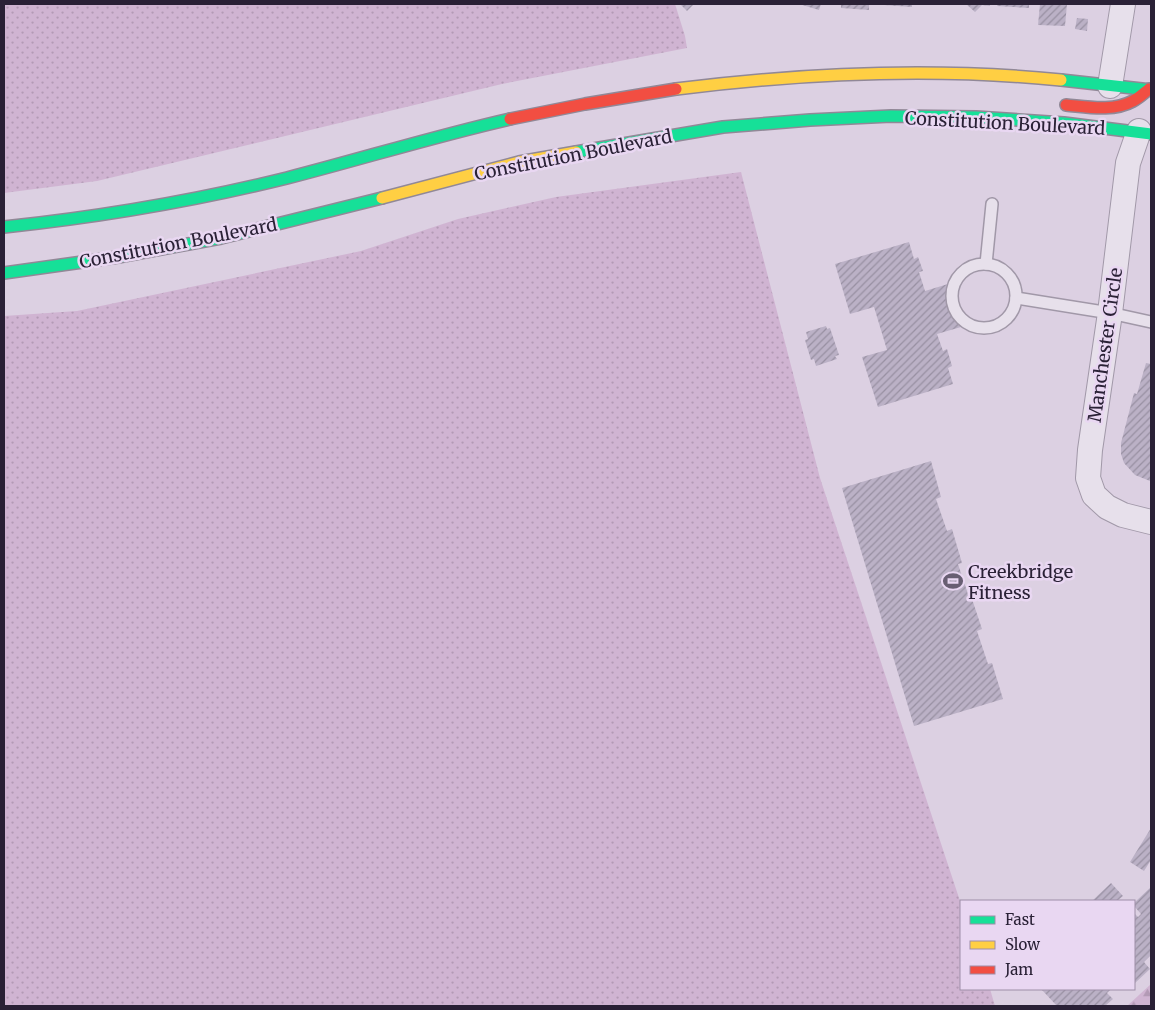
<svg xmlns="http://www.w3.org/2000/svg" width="1155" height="1010" viewBox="0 0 1155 1010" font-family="Merriweather,serif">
<defs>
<pattern id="grass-dots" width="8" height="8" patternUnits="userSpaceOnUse" patternTransform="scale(1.25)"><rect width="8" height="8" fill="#d0b4d2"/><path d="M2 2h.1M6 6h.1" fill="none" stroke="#b39ab5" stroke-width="1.8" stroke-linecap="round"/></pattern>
<pattern id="forest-firs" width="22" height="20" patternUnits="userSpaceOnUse" patternTransform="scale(1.25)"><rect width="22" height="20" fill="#d0b4d2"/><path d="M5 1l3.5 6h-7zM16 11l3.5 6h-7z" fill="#b39ab5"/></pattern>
<pattern id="building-hatch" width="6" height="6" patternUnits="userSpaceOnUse" patternTransform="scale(1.25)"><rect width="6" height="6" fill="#bbb1c6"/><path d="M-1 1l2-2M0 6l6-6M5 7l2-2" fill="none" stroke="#9890a2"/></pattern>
</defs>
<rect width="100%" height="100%" fill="#dcd0e2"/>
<!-- grass -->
<g fill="url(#grass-dots)">
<path d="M4,4H675L685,36L687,48L502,84L97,181L4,193Z"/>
<path d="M741,172L820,478L961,904V989H990L995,1006H4V316L77,311L361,251L458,219L556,197Z"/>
</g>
<!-- forest -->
<path fill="url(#forest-firs)" d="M1151,984V1006H1127Z"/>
<!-- building -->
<g fill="url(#building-hatch)">
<path d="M680,4H692L693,5L687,11Z"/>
<path d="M799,4H821L819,10Z"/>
<path d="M841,4H869V10L841,8Z"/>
<path d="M884,4H912V7L884,5Z"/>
<path d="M966,4H990V6L982,5L975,12Z"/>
<path d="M998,4H1029V8L997,6Z"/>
<path d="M1040,4H1067L1065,26L1038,25Z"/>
<path d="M1077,18L1088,19L1087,31L1075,29Z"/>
<path d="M909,242L914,259L918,257L923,271L919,272L925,291L948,284L961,327L937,334L943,351L947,349L952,366L948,368L953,384L878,407L862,357L887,350L874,307L850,314L835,264Z"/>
<path d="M826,326L827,329L830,328L839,355L835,356L837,359L816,366L814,359L811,360L805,340L808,339L806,332Z"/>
<path d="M1146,363L1151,364V481H1150L1135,475L1124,463L1121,454V443L1134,393L1137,394Z"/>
<path d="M931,461L941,497L936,499L947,531L952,529L962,563L958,564L969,597L971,596L982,629L977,631L988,664L992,663L1003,699L914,726L842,488Z"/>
<path d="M1151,828V860L1144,871L1130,862Z"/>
<path d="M1111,883L1123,896L1117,901H1092Z"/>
<path d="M1151,887V955L1144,962L1150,969L1134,984V913L1138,917L1141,914L1134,906V903Z"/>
<path d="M1043,989H1111L1107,993L1113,999L1105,1006H1057L1042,990Z"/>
</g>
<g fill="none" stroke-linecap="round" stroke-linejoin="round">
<defs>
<g id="lane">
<path d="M986,264L992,204"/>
<circle cx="984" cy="296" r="32"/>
<path d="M1016,298L1110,313L1151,322"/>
</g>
<g id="street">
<path d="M1110,86L1123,4"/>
<path d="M1139,131L1128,163L1110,313L1090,450L1088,478L1094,495L1107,507L1123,515L1151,522"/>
</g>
<g id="fast">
<path d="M1061,80L1151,90"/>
<path d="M576,152L723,127L810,120L891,116L976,117L1064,123L1151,134"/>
<path d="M4,227C99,217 194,201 287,178C361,159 435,136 510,119"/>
<path d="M4,273L118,257L221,238L382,198"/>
</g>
<g id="slow">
<path d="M676,89C804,73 932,67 1061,80"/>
<path d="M382,198L519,162L576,152"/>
</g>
<g id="jam">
<path d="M1066,105C1088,107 1113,112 1133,101C1139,98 1144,93 1149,89"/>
<path d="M510,119L585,104L676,89"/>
</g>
</defs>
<!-- lane casing -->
<use href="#lane" stroke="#a198a8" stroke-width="14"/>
<!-- street casing -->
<use href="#street" stroke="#a198a8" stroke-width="26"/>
<!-- fast casing -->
<use href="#fast" stroke="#918897" stroke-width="14"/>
<!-- slow casing -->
<use href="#slow" stroke="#918897" stroke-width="14"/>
<!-- jam casing -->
<use href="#jam" stroke="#918897" stroke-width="14"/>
<!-- lane -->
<use href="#lane" stroke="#e7e0eb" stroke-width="11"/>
<!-- street -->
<use href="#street" stroke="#e7e0eb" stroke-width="24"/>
<!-- fast -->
<use href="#fast" stroke="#16e098" stroke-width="11"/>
<!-- slow -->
<use href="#slow" stroke="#ffcf43" stroke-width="11"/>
<!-- jam -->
<use href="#jam" stroke="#f24e42" stroke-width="11"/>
</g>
<!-- icons -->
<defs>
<symbol id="stadium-bare" viewBox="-9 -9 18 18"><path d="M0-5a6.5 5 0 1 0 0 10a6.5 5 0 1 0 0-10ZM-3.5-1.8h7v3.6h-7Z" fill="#685e72" stroke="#e9d7f2" stroke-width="2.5" paint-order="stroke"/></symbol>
</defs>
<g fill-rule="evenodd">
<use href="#stadium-bare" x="939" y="567" width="28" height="28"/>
</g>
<g text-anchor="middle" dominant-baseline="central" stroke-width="5" stroke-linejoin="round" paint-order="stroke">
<!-- street labels -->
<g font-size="18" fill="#2a2136" stroke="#e9d7f2">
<text transform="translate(1005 123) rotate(3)">Constitution Boulevard</text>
<text transform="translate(573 155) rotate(-11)">Constitution Boulevard</text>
<text transform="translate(178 243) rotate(-11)">Constitution Boulevard</text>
<text transform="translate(1105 345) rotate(-82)">Manchester Circle</text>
</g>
<!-- poi labels -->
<g font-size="18" fill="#2a2136" stroke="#e9d7f2" text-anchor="start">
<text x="968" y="571">Creekbridge<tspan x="968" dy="21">Fitness</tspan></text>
</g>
</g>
<!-- border -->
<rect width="1155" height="1010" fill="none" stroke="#2a2136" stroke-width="10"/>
<!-- legend -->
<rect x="960" y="900" width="175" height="90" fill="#e9d7f2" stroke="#9d8ea7"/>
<rect x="970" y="916" width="25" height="8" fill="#16e098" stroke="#9d8ea7"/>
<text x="1005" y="925" font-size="15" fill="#2a2136">Fast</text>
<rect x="970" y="941" width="25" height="8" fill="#ffcf43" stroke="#9d8ea7"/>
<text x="1005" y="950" font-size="15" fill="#2a2136">Slow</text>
<rect x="970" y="966" width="25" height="8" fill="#f24e42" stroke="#9d8ea7"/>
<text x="1005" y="975" font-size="15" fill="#2a2136">Jam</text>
</svg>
